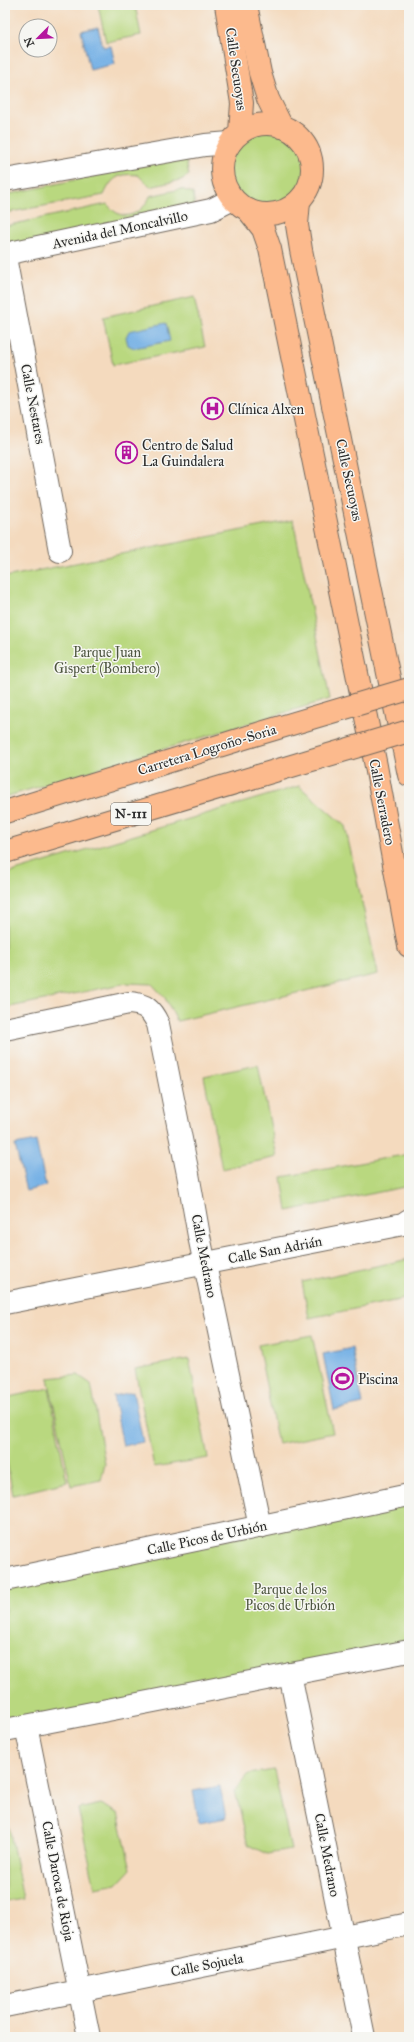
<svg xmlns="http://www.w3.org/2000/svg" width="414" height="2042" viewBox="0 0 414 2042" font-family="'IM FELL Great Primer',serif">
<rect width="100%" height="100%" fill="#f6f6f2"/>
<filter id="ink" filterUnits="userSpaceOnUse"><feTurbulence type="fractalNoise" baseFrequency=".025" numOctaves="2"/><feDisplacementMap in="SourceGraphic" scale="8" xChannelSelector="R" yChannelSelector="G"/><feConvolveMatrix kernelMatrix="1 2 1 2 8 2 1 2 1" color-interpolation-filters="sRGB"/></filter>
<filter id="wash" filterUnits="userSpaceOnUse"><feTurbulence type="fractalNoise" baseFrequency=".012" numOctaves="4" result="noise"/><feDisplacementMap in="SourceGraphic" scale="16" xChannelSelector="R" yChannelSelector="G"/><feGaussianBlur stdDeviation="0.9" result="paint"/><feColorMatrix in="noise" values="0 0 0 0 0 0 0 0 0 0 0 0 0 0 0 0 0 1.4 0 .05"/><feComposite in="paint" operator="in"/></filter>
<g filter="url(#wash)">
<rect width="100%" height="100%" fill="#f4dabe"/>
<!-- green -->
<g fill="#b9d87f" stroke="#728255">
<path d="M98,5H135L141,35L106,42Z"/>
<circle cx="267" cy="170" r="40"/>
<path d="M185,156L189,175L181,180L150,187L138,175C119,173 112,177 104,195L5,213V195Z"/>
<path d="M181,189L193,193L195,209L5,247V226L107,204C110,207 113,211 117,213C130,221 146,208 150,196Z"/>
<path d="M194,297L205,347L113,365L103,317Z"/>
<path d="M293,520L330,699L5,797V577Z"/>
<path d="M299,786L345,826L378,974L177,1021L165,998L152,984L127,983L5,1008V874Z"/>
<path d="M258,1065L277,1157L222,1169L204,1076Z"/>
<path d="M409,1154V1186L287,1211L282,1177Z"/>
<path d="M409,1259V1298L309,1318L302,1282Z"/>
<path d="M312,1335L333,1433L278,1444L258,1345Z"/>
<path d="M189,1359L208,1458L154,1467L135,1369Z"/>
<path d="M78,1375L91,1384L105,1464L101,1480L71,1486L48,1378Z"/>
<path d="M49,1388L67,1482L13,1495L5,1452V1398Z"/>
<path d="M409,1502V1643L5,1725V1584Z"/>
<path d="M274,1770L291,1850L267,1854L248,1845L235,1790L249,1774Z"/>
<path d="M101,1804L118,1813L131,1869L117,1884L95,1888L78,1809Z"/>
<path d="M5,1821H8L23,1899L5,1902Z"/>
</g>
<!-- water -->
<g fill="#74b0e5" stroke="#506e88">
<path d="M98,27L103,47L111,46L115,64L90,70L81,31Z"/>
<path d="M166,323L170,341L134,348L128,345L126,337L129,331Z"/>
<path d="M36,1141L46,1186L26,1191L15,1145Z"/>
<path d="M352,1348L363,1404L334,1410L323,1354Z"/>
<path d="M133,1392L143,1442L123,1446L113,1396Z"/>
<path d="M220,1786L226,1818L199,1823L193,1791Z"/>
</g>
</g>
<g filter="url(#ink)">
<g fill="none" stroke-linecap="round" stroke-linejoin="round">
<defs>
<g id="minor">
<path d="M5,180L205,145L230,143"/>
<path d="M5,254L211,210L233,199"/>
<path d="M5,257L60,551"/>
<path d="M5,1029L129,1003C145,1004 151,1009 158,1024L188,1174L199,1236L260,1527"/>
<path d="M5,1303L403,1224L409,1220"/>
<path d="M5,1580L409,1495"/>
<path d="M290,1674L364,2037"/>
<path d="M26,1726L89,2037"/>
<path d="M5,1730L409,1651"/>
<path d="M5,2006L409,1924"/>
</g>
<g id="major">
<path d="M226,5L242,103L240,132"/>
<path d="M246,5L260,73L268,99L282,127"/>
<circle cx="267" cy="169" r="45"/>
<path d="M299,201L297,225L301,250L409,775"/>
<path d="M248,210L263,229L270,249L376,766L409,946"/>
</g>
<g id="highway">
<path d="M5,812L251,736"/>
<path d="M5,852L258,776"/>
</g>
</defs>
<!-- minor casing -->
<use href="#minor" stroke="#71685e" stroke-width="24"/>
<!-- major casing -->
<use href="#major" stroke="#71685e" stroke-width="24"/>
<!-- highway casing -->
<use href="#highway" stroke="#71685e" stroke-width="24"/>
<!-- minor -->
<use href="#minor" stroke="#fff" stroke-width="22"/>
<!-- major -->
<use href="#major" stroke="#fcba8d" stroke-width="22"/>
<!-- highway -->
<use href="#highway" stroke="#fcba8d" stroke-width="22"/>
<defs>
<g id="highway-bridge">
<path d="M251,736L409,689"/>
<path d="M258,776L409,731"/>
</g>
</defs>
<!-- highway-bridge casing -->
<use href="#highway-bridge" stroke="#71685e" stroke-width="24" stroke-linecap="butt"/>
<!-- highway-bridge -->
<use href="#highway-bridge" stroke="#fcba8d" stroke-width="22"/>
</g>
</g>
<!-- icons -->
<defs>
<symbol id="hospital-ring" viewBox="-11 -11 22 22"><circle r="9.5" fill="#f6f6f2" stroke="#b5179e" stroke-width="1.5"/><path d="M-5-5h3v3.5h4V-5h3V5h-3V1.5h-4V5h-3Z" fill="#b5179e"/></symbol>
<symbol id="building-ring" viewBox="-11 -11 22 22"><circle r="9.5" fill="#f6f6f2" stroke="#b5179e" stroke-width="1.5"/><path d="M-4-6H4V6H1V3H-1V6H-4ZM-2.5-4.3h1.7v1.8h-1.7ZM.8-4.3h1.7v1.8H.8ZM-2.5-1h1.7V.8h-1.7ZM.8-1h1.7V.8H.8Z" fill="#b5179e"/></symbol>
<symbol id="stadium-ring" viewBox="-11 -11 22 22"><circle r="9.5" fill="#f6f6f2" stroke="#b5179e" stroke-width="1.5"/><path d="M0-5a6.5 5 0 1 0 0 10a6.5 5 0 1 0 0-10ZM-3.5-1.8h7v3.6h-7Z" fill="#b5179e"/></symbol>
</defs>
<g fill-rule="evenodd">
<use href="#hospital-ring" x="200" y="396" width="25" height="25"/>
<use href="#building-ring" x="114" y="440" width="25" height="25"/>
<use href="#stadium-ring" x="330" y="1366" width="25" height="25"/>
</g>
<g text-anchor="middle" dominant-baseline="central" stroke-width="3" stroke-linejoin="round" paint-order="stroke">
<!-- shield labels -->
<rect fill="#f6f6f2" stroke="#686867" stroke-width="1" x="111" y="803" width="40" height="22" rx="3"/>
<g font-size="13" font-weight="bold" fill="#2b2b2b">
<text x="131" y="814">N-111</text>
</g>
<!-- street labels -->
<g font-size="14" fill="#2b2b2b" stroke="#f6f6f2">
<text transform="translate(236 69) rotate(82)">Calle Secuoyas</text>
<text transform="translate(120 230) rotate(-12)">Avenida del Moncalvillo</text>
<text transform="translate(33 404) rotate(79)">Calle Nestares</text>
<text transform="translate(349 480) rotate(78)">Calle Secuoyas</text>
<text transform="translate(207 750) rotate(-17)">Carretera Logroño-Soria</text>
<text transform="translate(382 802) rotate(79)">Calle Serradero</text>
<text transform="translate(275 1250) rotate(-11)">Calle San Adrián</text>
<text transform="translate(204 1256) rotate(79)">Calle Medrano</text>
<text transform="translate(207 1538) rotate(-12)">Calle Picos de Urbión</text>
<text transform="translate(327 1855) rotate(79)">Calle Medrano</text>
<text transform="translate(58 1881) rotate(79)">Calle Daroca de Rioja</text>
<text transform="translate(207 1965) rotate(-11)">Calle Sojuela</text>
</g>
<!-- poi labels -->
<g font-size="14" fill="#2b2b2b" stroke="#f6f6f2" text-anchor="start">
<text x="228" y="409">Clínica Alxen</text>
<text x="142" y="445">Centro de Salud<tspan x="142" dy="16">La Guindalera</tspan></text>
<text x="358" y="1379">Piscina</text>
</g>
<!-- park labels -->
<g font-size="14" fill="#4e5640" stroke="#f6f6f2">
<text x="107" y="652">Parque Juan<tspan x="107" dy="16">Gispert (Bombero)</tspan></text>
<text x="290" y="1589">Parque de los<tspan x="290" dy="16">Picos de Urbión</tspan></text>
</g>
</g>
<!-- margin -->
<rect width="414" height="2042" fill="none" stroke="#f6f6f2" stroke-width="20"/>
<!-- north arrow -->
<g transform="translate(38 38) rotate(246)"><circle r="19" fill="#f6f6f2" stroke="#a5a5a2"/>
<path d="M0-3L7 15L0 10L-7 15Z" fill="#b5179e"/>
<text y="-6" font-size="11" font-weight="bold" text-anchor="middle" fill="#2b2b2b">N</text>
</g>
</svg>
